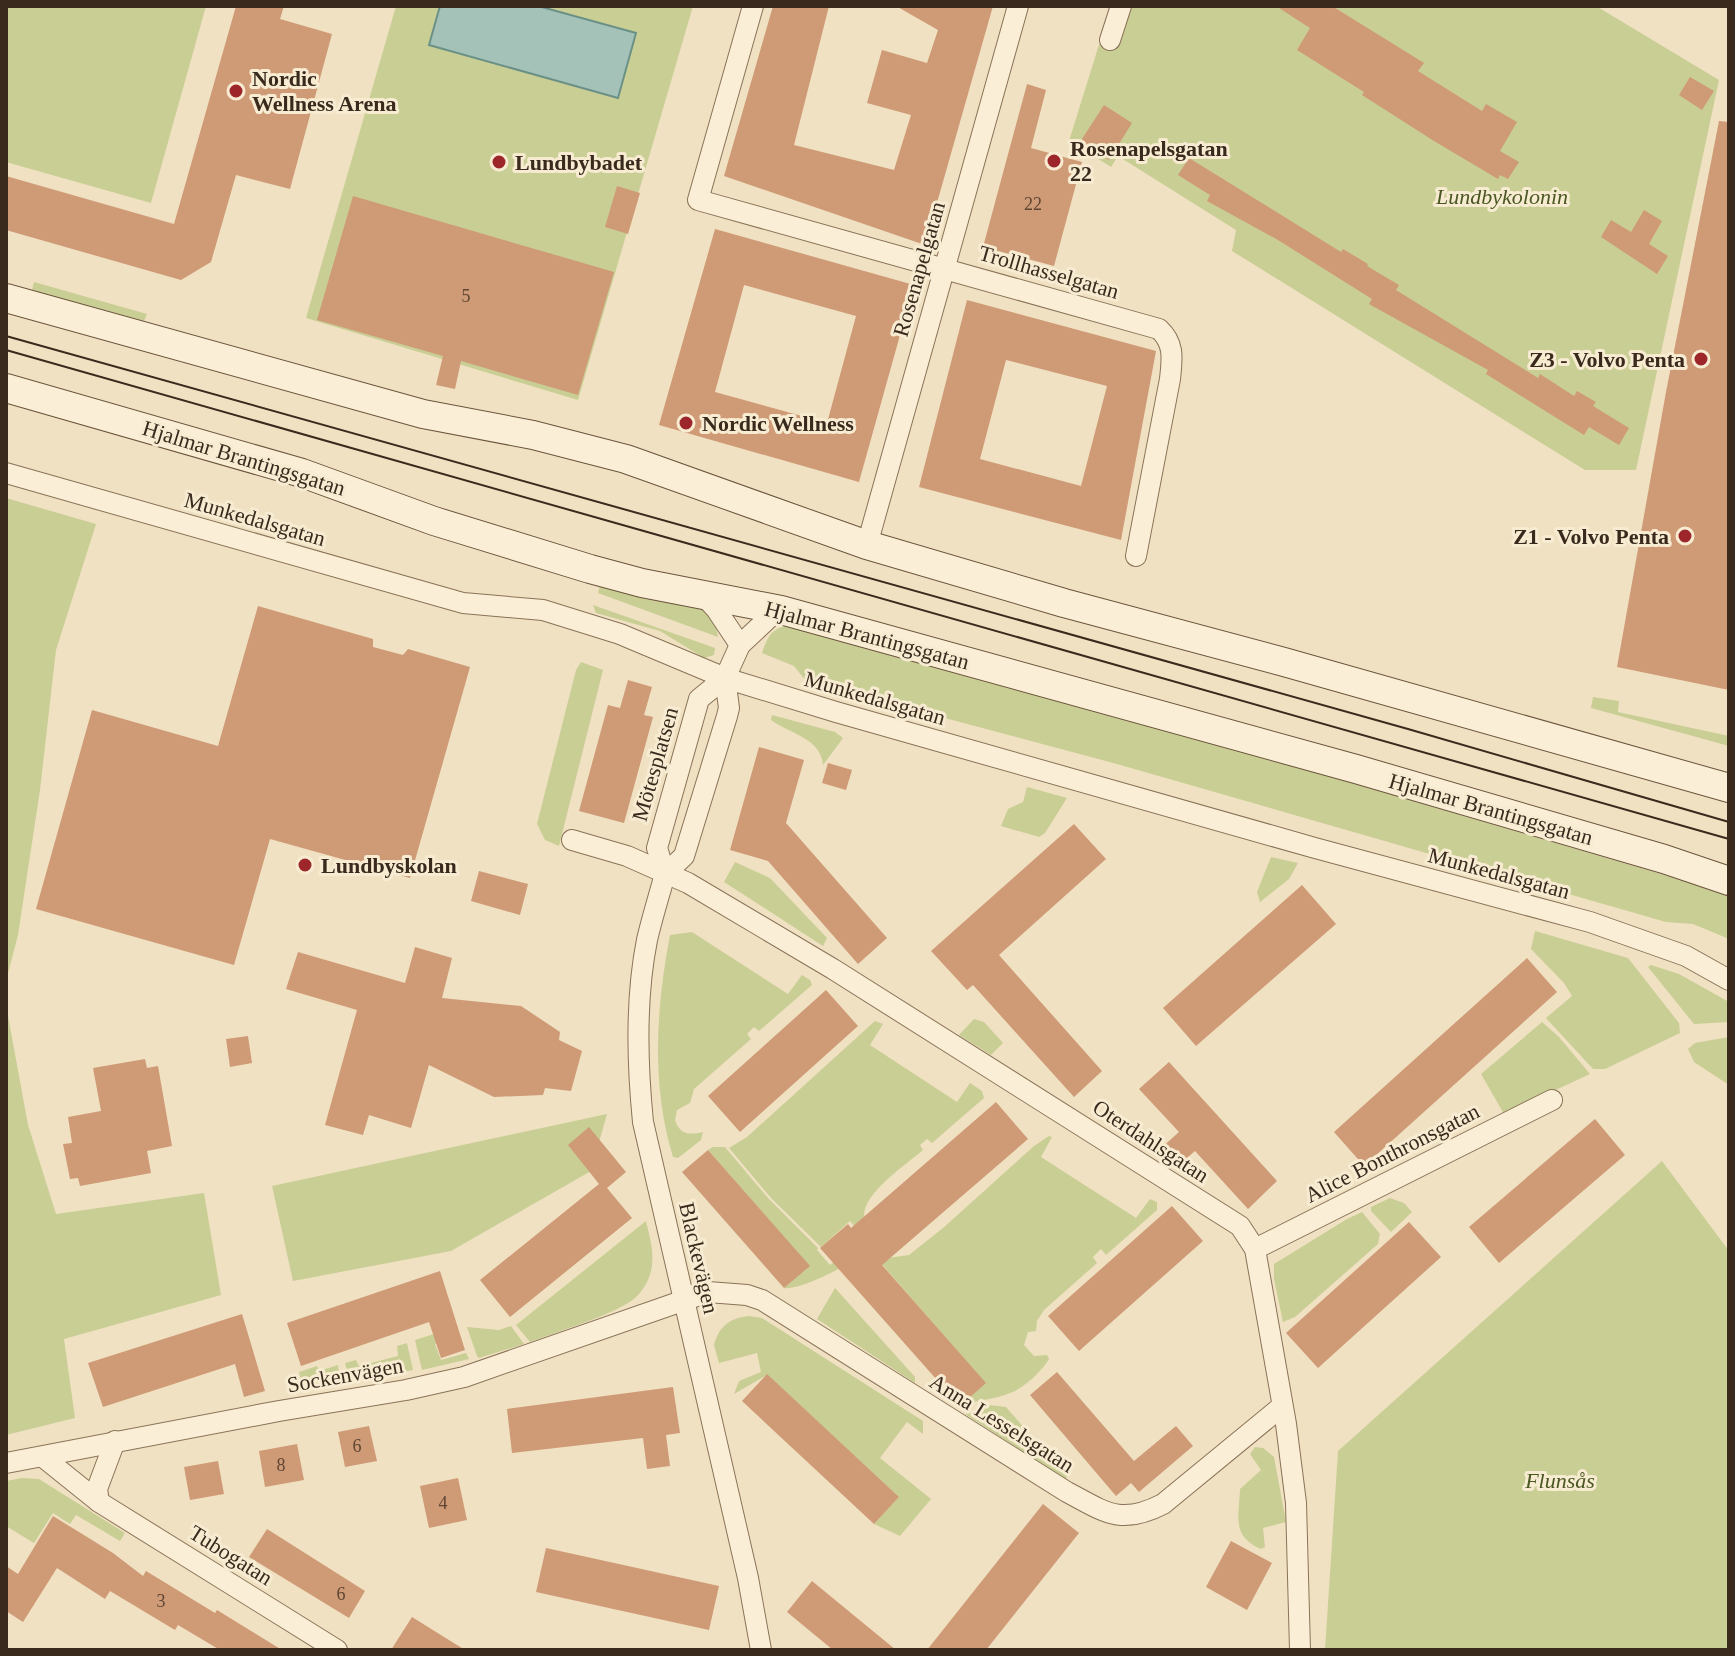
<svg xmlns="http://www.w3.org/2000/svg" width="1735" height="1656" viewBox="0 0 1735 1656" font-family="'Times New Roman',serif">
<rect width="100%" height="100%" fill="#f0e1c2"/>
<!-- green -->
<g fill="#c9ce95">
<path d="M6,6H206L151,203L6,162Z"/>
<path d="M396,6H693L578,400L306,318Z"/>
<path d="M1111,6H1596L1719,80L1636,470H1585L1232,251L1236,230L1118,156L1111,167L1069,141Z"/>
<path d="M34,282L147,314L144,321L32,290Z"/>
<path d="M6,498L96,524L56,650L40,790L18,935L6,981Z"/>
<path d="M601,581L703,608L715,622L718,637L598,593Z"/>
<path d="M593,605L715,648L714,655L704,658L660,631L596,613Z"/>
<path d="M785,626H797L1240,750L1729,894V939L1693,924L1666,922L1117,764L806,681L794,666L762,653C767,639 770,630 785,626Z"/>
<path d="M581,662L603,670L559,846L545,840L537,824L576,670Z"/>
<path d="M1593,697L1619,701L1618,712L1729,736V746L1591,708Z"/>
<path d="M772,715L835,732L843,738L823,765C821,738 790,734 771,720Z"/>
<path d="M1027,787L1067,798L1045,833L1039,837L1001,826L1008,809L1023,802Z"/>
<path d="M1271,857L1298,863L1289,879L1260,902L1257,892Z"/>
<path d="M735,862L770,878L827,938L823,946L724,882Z"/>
<path d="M1535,931L1628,958L1679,1023L1680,1033L1605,1069H1593L1546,1018L1572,996L1564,983L1531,949Z"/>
<path d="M692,932L788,994L802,975L810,980L812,985L759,1031L754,1027L747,1034L751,1039L694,1089L690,1103L677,1110L675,1120C680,1135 689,1135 703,1132L701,1140L678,1158L673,1157C651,1085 656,1008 670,935Z"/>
<path d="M1651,965L1679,974L1729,1002V1022L1694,1024L1648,967Z"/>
<path d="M6,1005L28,1125L56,1214L204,1193L221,1295L64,1339L75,1418L6,1435Z"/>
<path d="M974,1019L984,1022L1003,1043L991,1055L959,1035Z"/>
<path d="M875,1021L883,1024L870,1045L957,1102L970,1083L982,1091L984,1098L932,1143L927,1139L920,1145L923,1150C907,1164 857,1197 865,1220C868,1230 878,1237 872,1248C859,1260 801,1291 784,1288L809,1266L708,1150L713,1147H725L768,1198L818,1248L817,1250L830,1265L864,1238L850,1221L821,1247L771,1198L729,1148L747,1137Z"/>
<path d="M1542,1022L1559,1037L1590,1074L1504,1114L1481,1074Z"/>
<path d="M1729,1037V1085L1694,1062L1688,1049L1695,1043Z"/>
<path d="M607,1114L591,1171L451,1251L293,1281L272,1186Z"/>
<path d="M1049,1136L1052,1137L1041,1157L1136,1218L1150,1199L1157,1202V1210L1106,1255L1101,1249L1093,1257L1097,1263L1044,1310L1037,1321L1036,1331L1028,1332L1024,1345L1034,1356L1047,1355L1049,1359C1043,1370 1023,1389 1010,1393C997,1399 976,1400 960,1406L985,1383L880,1262L887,1258L909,1255L943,1228L1034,1146Z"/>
<path d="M1662,1161L1729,1251V1650H1325L1338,1451Z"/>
<path d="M1390,1198L1404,1203L1412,1212L1391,1232L1371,1211V1207Z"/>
<path d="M1362,1212L1380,1234L1378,1244L1295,1317L1283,1322L1274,1279V1264L1347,1219Z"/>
<path d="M646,1221C649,1235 654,1250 652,1265C651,1277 644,1290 635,1298C619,1313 553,1333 530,1342L516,1325Z"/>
<path d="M835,1288L915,1377V1383L817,1319Z"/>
<path d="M749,1316L762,1318L923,1421V1434L907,1422L880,1458L931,1499L900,1536L874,1524L899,1497L767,1375L734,1394L739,1381L761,1372L757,1353L719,1363L714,1345C719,1326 730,1318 749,1316Z"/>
<path d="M511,1326L524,1344L479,1358L477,1356L467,1327L499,1330Z"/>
<path d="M456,1327L460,1335L435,1344L441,1360L466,1353L469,1359L422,1370L415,1340Z"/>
<path d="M407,1343L413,1370L350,1382L345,1363L356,1360L359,1366L398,1356L397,1346Z"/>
<path d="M338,1365L340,1383L303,1389L299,1372L317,1366L319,1371Z"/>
<path d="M989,1405L1006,1407L1067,1477L1065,1479L965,1414Z"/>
<path d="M1255,1447L1263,1448L1274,1457L1286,1522L1263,1528L1265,1547L1261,1549C1231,1536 1239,1517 1240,1489L1261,1470L1250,1454Z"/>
<path d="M22,1478L39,1479L125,1533L120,1541L76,1515L70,1524L53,1513L34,1543L6,1526V1481Z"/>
</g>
<!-- water -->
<path fill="#a5c2b9" stroke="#6b9187" stroke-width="2" d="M440,6H538L636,33L618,98L429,45Z"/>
<!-- building -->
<g fill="#cf9a76" fill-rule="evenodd">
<path d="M236,6H284L280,19L332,34L290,189L236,175L211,262L181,280L6,230V176L174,224Z"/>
<path d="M773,6H829L794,145L894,170L911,115L867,103L882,50L927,63L938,30L896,6H993L925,245L724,176Z"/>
<path d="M1276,6H1332L1424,63L1418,71L1482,111L1486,104L1517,122L1500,151L1519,162L1508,179L1500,175L1498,179L1434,141L1362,95L1364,92L1297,50L1310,28Z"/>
<path d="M1690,77L1714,91L1702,110L1679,95Z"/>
<path d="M1027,84L1046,90L1031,148L1082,162L1054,266L983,247Z"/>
<path d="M1104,105L1132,123L1109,160L1080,142Z"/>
<path d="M1719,121L1729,122V690L1617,667L1666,392Z"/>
<path d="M1189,158L1341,252L1343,249L1368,264L1367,266L1399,285L1396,290L1538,378L1540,374L1574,396L1577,391L1596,402L1593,406L1629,428L1619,445L1589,427L1584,435L1486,374L1488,370L1369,304L1372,299L1278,240L1207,201L1210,195L1178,175Z"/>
<path d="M617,186L640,193L628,234L605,227Z"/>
<path d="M353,196L614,272L578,395L461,361L455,389L436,385L443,356L317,320Z"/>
<path d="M1644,210L1662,221L1649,244L1668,256L1657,274L1601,237L1611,220L1631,232Z"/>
<path d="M715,229L914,285L859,482L659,425ZM744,285L856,316L827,423L715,392Z"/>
<path d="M967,300L1156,351L1121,540L919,487ZM1006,360L1107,386L1081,486L980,459Z"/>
<path d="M258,606L373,639V647L403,655L408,649L470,667L410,878L270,839L234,965L36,909L92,710L218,746Z"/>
<path d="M628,680L652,687L644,715L653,717L624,823L579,811L608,705L620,708Z"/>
<path d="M759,747L804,760L786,823L887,938L858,964L768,861L730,850Z"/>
<path d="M828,763L852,770L846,790L822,783Z"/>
<path d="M1074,824L1106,859L999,955L1102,1071L1074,1097L973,985L967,990L931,951Z"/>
<path d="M479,871L528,884L520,915L471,901Z"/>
<path d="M1302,885L1336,924L1196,1046L1163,1008Z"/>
<path d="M415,947L452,958L442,998L521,1006L560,1032L559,1040L582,1051L571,1091L545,1088L543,1095L494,1097L429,1065L411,1128L369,1115L363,1135L325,1125L357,1010L286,989L298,952L405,983Z"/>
<path d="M1527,958L1557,992L1364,1166L1334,1132Z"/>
<path d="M826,990L858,1026L740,1132L708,1096Z"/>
<path d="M248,1036L252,1063L230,1067L226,1039Z"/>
<path d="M145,1059L147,1068L158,1066L172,1146L147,1151L151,1173L80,1186L78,1178L70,1179L63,1144L72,1143L68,1117L101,1111L93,1068Z"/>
<path d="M1169,1062L1277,1181L1248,1209L1195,1151L1175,1168L1159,1150L1179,1132L1139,1089Z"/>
<path d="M996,1102L1028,1139L882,1265L986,1383L960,1406L820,1248L848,1224L851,1228Z"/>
<path d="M1595,1119L1625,1155L1499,1263L1469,1227Z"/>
<path d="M589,1127L626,1172L607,1188L632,1218L510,1317L480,1280L599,1184L568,1145Z"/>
<path d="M708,1150L810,1266L784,1288L682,1172Z"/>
<path d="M1172,1206L1203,1241L1079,1351L1048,1316Z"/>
<path d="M1409,1222L1441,1257L1318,1368L1286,1333Z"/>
<path d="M440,1271L465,1350L441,1358L429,1322L301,1366L287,1323Z"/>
<path d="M242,1314L265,1391L244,1397L235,1364L103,1407L88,1363Z"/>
<path d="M1057,1372L1134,1461L1176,1426L1193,1446L1139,1492L1131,1483L1116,1496L1030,1395Z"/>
<path d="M767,1374L899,1497L874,1524L742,1401Z"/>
<path d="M673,1387L680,1433L666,1435L670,1466L647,1469L643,1438L512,1453L507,1409Z"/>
<path d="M369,1426L377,1461L345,1467L338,1432Z"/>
<path d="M297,1444L304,1480L265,1487L259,1451Z"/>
<path d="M218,1461L224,1494L190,1500L184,1467Z"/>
<path d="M458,1478L467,1520L429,1528L420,1486Z"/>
<path d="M1043,1504L1079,1533L986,1650H927Z"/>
<path d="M53,1516L113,1553L143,1576L146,1571L215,1613L217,1610L282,1650H220L178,1625L175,1630L110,1591L105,1599L57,1568L23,1622L6,1611V1566L18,1574Z"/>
<path d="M267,1529L365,1591L349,1618L249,1557Z"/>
<path d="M1231,1541L1272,1563L1247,1610L1206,1587Z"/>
<path d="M546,1548L719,1586L709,1630L536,1592Z"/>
<path d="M812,1581L896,1650H833L787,1612Z"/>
<path d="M412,1617L465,1650H391Z"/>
</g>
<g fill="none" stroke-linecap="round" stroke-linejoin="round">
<defs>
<g id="minor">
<path d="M753,6L698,200L1159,329C1175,344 1172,359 1170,379L1136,556"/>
<path d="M1110,40L1121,6"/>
<path d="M6,473L463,603L543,610L620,634L725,678L836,712L1315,848L1590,922L1686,956L1729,980"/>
<path d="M867,545L1018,6"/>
<path d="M701,593L716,609L740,645"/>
<path d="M572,840L627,856L688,883L833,969L1240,1226L1255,1249L1286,1424L1296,1503L1300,1650"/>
<path d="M665,874C659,896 652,918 647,940C635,1000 637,1062 643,1122L748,1578L761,1650"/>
<path d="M665,874L657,848L699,699L725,678L740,645L773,614L781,610"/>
<path d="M665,874L684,856L727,716L729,708L725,678"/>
<path d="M1255,1249L1552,1100"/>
<path d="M43,1457L99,1502L337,1650"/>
<path d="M6,1463L279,1411L406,1390L464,1377L708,1292L747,1295L762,1300L1067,1492C1105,1512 1120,1526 1163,1504L1281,1407"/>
<path d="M99,1502L97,1489L115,1441"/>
</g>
<g id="secondary">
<path d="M6,298L423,414L533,435L626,459L867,545L1064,603L1284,662L1729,788"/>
<path d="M6,388L302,473L434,521L590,569L642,583L781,610L1356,769L1664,859L1729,881"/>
</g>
</defs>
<!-- minor casing -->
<use href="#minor" stroke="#8a7258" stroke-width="22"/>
<!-- secondary casing -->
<use href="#secondary" stroke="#6c533c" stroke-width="30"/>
<!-- minor -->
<use href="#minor" stroke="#faefd6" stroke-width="20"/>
<!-- secondary -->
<use href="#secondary" stroke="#faefd6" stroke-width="28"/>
<!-- tram -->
<g stroke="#3a2a1d" stroke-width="2">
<path d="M6,336L1408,729L1729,822"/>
<path d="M6,350L1729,839"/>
</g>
</g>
<!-- markers -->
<g fill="#9c2629" stroke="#f7ecd2" stroke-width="3">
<circle cx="236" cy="91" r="8"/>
<circle cx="1054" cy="161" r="8"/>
<circle cx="499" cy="162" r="8"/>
<circle cx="1701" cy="359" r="8"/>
<circle cx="686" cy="423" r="8"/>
<circle cx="1685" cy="536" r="8"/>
<circle cx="305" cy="865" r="8"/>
</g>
<g text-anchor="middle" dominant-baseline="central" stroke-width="6" stroke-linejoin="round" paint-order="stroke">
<!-- number labels -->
<g font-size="18" fill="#5f4633">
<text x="1033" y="204">22</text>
<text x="466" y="296">5</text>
<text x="357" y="1446">6</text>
<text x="281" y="1465">8</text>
<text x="443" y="1503">4</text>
<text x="341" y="1594">6</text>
<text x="161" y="1601">3</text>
</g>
<!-- poi labels -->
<g font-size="22" font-weight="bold" fill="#3a2a1d" stroke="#f7ecd2" text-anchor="start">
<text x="252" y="78">Nordic<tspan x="252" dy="25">Wellness Arena</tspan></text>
<text x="1070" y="148">Rosenapelsgatan<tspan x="1070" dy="25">22</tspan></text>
<text x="515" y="162">Lundbybadet</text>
<text x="1685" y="359" text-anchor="end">Z3 - Volvo Penta</text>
<text x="702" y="423">Nordic Wellness</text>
<text x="1669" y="536" text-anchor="end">Z1 - Volvo Penta</text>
<text x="321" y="865">Lundbyskolan</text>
</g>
<!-- park labels -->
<g font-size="22" font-style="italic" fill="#4b5723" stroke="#f7ecd2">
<text x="1502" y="196">Lundbykolonin</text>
<text x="1560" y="1480">Flunsås</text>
</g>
<!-- street labels -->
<g font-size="22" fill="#3a2a1d" stroke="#f7ecd2">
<text transform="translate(919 269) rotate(-74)">Rosenapelgatan</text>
<text transform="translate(1049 272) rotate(16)">Trollhasselgatan</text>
<text transform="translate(244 458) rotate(17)">Hjalmar Brantingsgatan</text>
<text transform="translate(255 519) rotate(16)">Munkedalsgatan</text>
<text transform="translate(867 635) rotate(15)">Hjalmar Brantingsgatan</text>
<text transform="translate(875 698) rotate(16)">Munkedalsgatan</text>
<text transform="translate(655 764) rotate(-74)">Mötesplatsen</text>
<text transform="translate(1491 809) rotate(16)">Hjalmar Brantingsgatan</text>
<text transform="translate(1499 873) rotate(15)">Munkedalsgatan</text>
<text transform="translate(1151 1141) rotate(33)">Oterdahlsgatan</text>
<text transform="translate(1392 1153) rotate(-27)">Alice Bonthronsgatan</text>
<text transform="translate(699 1258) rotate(77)">Blackevägen</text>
<text transform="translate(345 1375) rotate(-10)">Sockenvägen</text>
<text transform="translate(1002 1423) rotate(32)">Anna Lesselsgatan</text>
<text transform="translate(231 1555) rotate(32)">Tubogatan</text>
</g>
</g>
<!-- border -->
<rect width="1735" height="1656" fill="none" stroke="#3a2a1d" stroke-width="16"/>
</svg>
